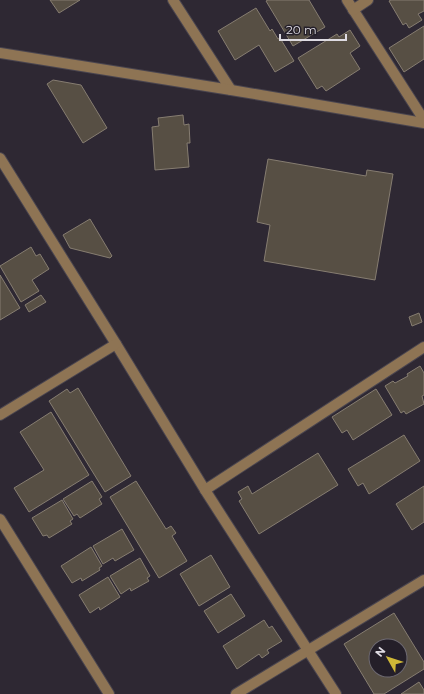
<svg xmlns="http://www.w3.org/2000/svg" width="424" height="694" viewBox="0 0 424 694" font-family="Montserrat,sans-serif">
<rect width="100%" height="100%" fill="#2e2833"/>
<!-- building -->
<g fill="#574f44" stroke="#867d71" fill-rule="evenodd">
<path d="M50,0H80L59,13Z"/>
<path d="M268,0H309L325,27L293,46L266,1Z"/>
<path d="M391,0H424V11L418,14L422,20L409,28L406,23L403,25L389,1Z"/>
<path d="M256,8L270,31L272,29L278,39L280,38L294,61L275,72L259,45L235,60L218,31Z"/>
<path d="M424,26V59L404,72L389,48Z"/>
<path d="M350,30L360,46L350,53L360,69L326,91L322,86L317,89L298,58L337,34L339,37Z"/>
<path d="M53,80L81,85L107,128L83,143L47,84Z"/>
<path d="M183,115L184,125L189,124L190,143H187L189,167L155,170L152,127L159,126L158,118Z"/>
<path d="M268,159L366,176L367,170L393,174L375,280L264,261L270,225L257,222Z"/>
<path d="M90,219L112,256L110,258L70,248L63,235Z"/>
<path d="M31,247L36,256L40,254L49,269L32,280L39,291L21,302L0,266Z"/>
<path d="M0,275L20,308L0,320Z"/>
<path d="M41,295L46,302L29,312L25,305Z"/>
<path d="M419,313L422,322L412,326L409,317Z"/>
<path d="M420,366L424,373V395L422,396L424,404L406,414L404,411L401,413L385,386L393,381L395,383L408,376L407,374Z"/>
<path d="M78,388L131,476L105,492L49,401L67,389L70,393Z"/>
<path d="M376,389L392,415L353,440L347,430L342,433L332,417Z"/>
<path d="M51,412L89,475L29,512L14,488L44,470L20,432Z"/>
<path d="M404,435L420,461L369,494L363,483L358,486L348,469Z"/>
<path d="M318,453L338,485L259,534L239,501L242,499L238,492L248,486L252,494Z"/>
<path d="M92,481L102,497L99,499L102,504L80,518L77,514L74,516L63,499Z"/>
<path d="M136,481L166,529L171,526L176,533L172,536L187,561L159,578L110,497Z"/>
<path d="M424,486V522L412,530L396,504Z"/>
<path d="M62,500L73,519L70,521L72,524L49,538L47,535L43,536L32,518Z"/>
<path d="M122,529L134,550L115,561L113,558L103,564L93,546Z"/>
<path d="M91,547L102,566L99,568L100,570L82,581L81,578L72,583L61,566Z"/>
<path d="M211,555L230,587L199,606L180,574Z"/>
<path d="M140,558L150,576L147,578L149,581L131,591L130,588L121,594L110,576Z"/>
<path d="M108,577L120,597L100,610L99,607L90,613L79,595Z"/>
<path d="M231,594L245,616L218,633L204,611Z"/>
<path d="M394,613L424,662V669L384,694H374L344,644ZM376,646H400V670H376Z"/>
<path d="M264,620L269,628L272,626L282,641L267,650L269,653L262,658L259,654L237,669L223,646Z"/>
<path d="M419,682L424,690V694H401Z"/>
</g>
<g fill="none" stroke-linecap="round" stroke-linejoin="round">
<defs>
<g id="minor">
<path d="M173,0L231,90"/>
<path d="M347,0L424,120"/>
<path d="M353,10L368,0"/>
<path d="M0,53L231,90L424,123"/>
<path d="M0,158L116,344L205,490L336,694"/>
<path d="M0,415L116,344"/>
<path d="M205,490L424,347"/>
<path d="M0,519L109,694"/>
<path d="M236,694L424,580"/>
</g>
</defs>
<!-- minor casing -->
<use href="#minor" stroke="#4a454f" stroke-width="12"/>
<!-- minor -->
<use href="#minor" stroke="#8e7454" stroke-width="10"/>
</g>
<!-- north arrow -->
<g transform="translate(388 658) rotate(309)"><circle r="19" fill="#241f29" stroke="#6e6a73"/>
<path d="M0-3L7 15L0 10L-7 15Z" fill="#cfb837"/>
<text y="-6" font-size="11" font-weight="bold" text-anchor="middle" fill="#dedbe2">N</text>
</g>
<!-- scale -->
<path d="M280 34v6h66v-6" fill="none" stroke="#dedbe2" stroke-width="2"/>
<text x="286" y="34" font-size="12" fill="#dedbe2" stroke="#241f29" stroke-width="3" paint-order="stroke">20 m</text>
</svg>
